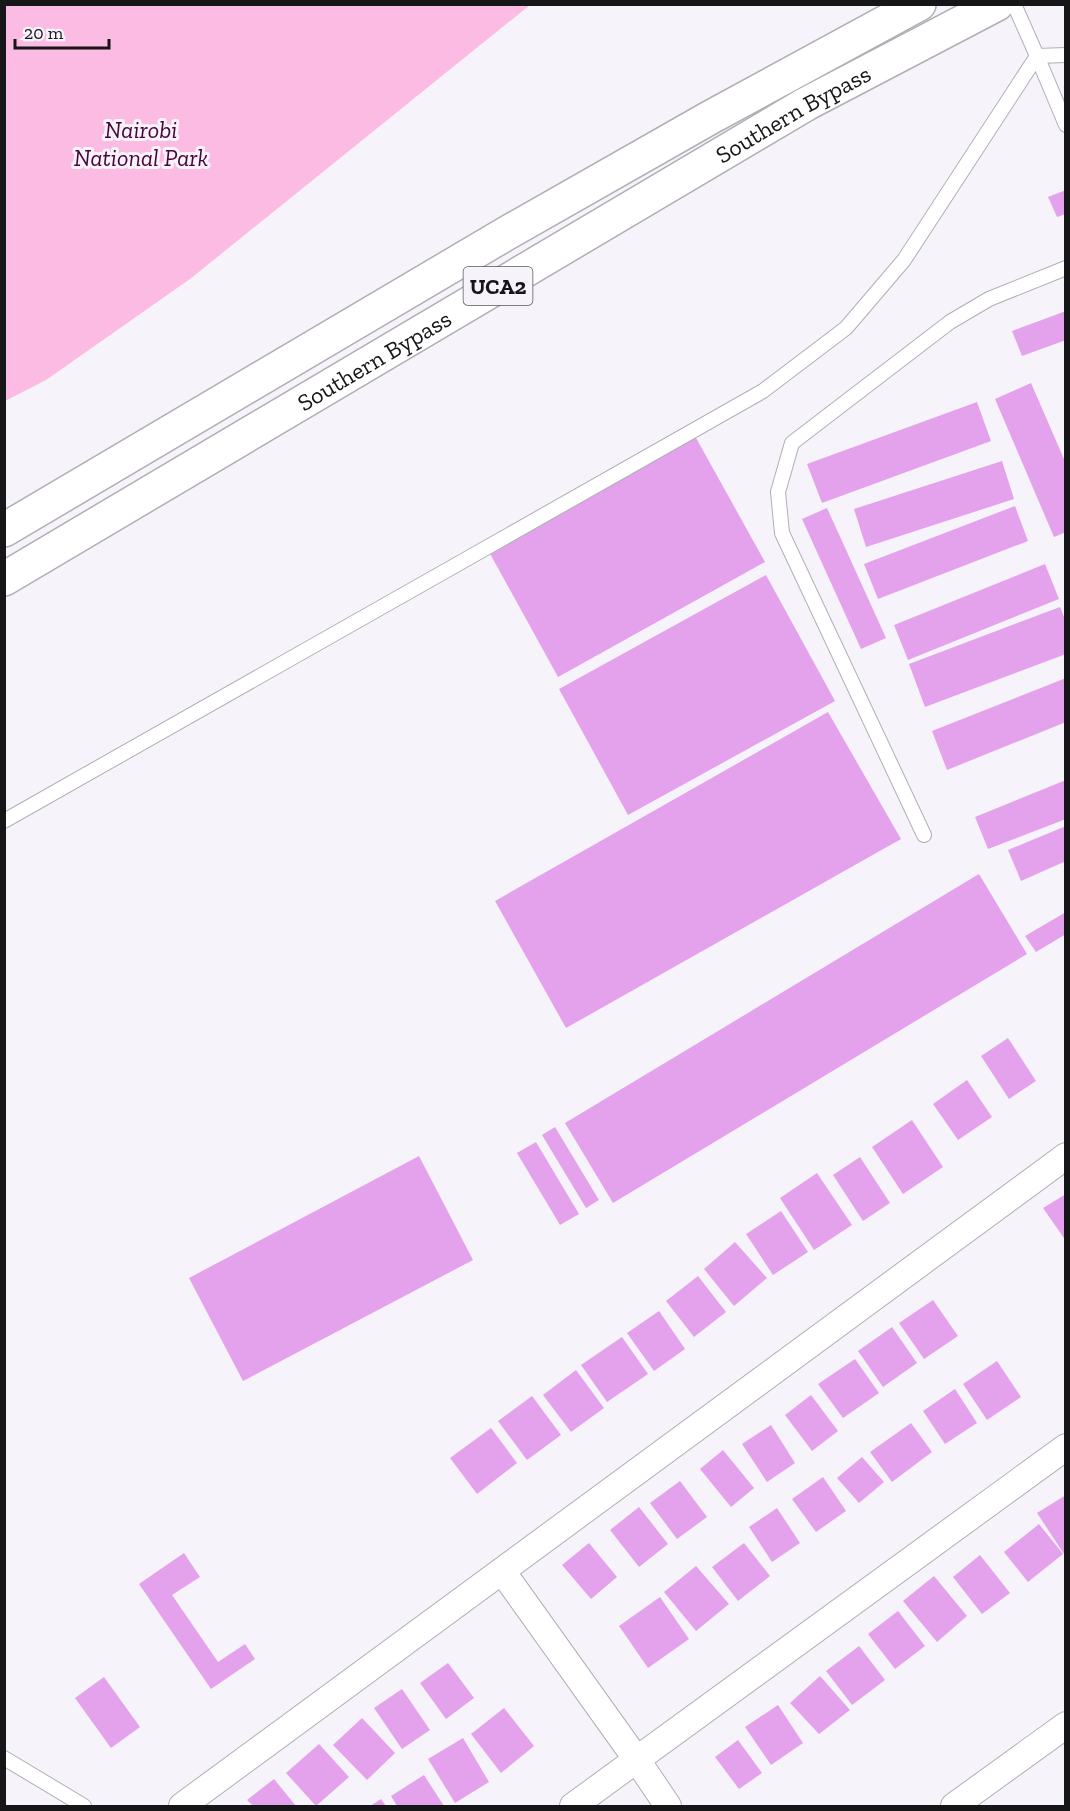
<svg xmlns="http://www.w3.org/2000/svg" width="1070" height="1811" viewBox="0 0 1070 1811" font-family="'Zilla Slab',serif">
<rect width="100%" height="100%" fill="#f6f3fb"/>
<!-- green -->
<path fill="#fbbbe2" d="M5,4H530V5L190,279L46,380L5,401Z"/>
<!-- building -->
<g fill="#e4a2ec">
<path d="M1066,190V214L1057,217L1048,197Z"/>
<path d="M1066,311V340L1022,356L1012,331Z"/>
<path d="M1031,383L1064,459H1066V532L1054,537L995,399Z"/>
<path d="M977,402L991,441L822,503L807,464Z"/>
<path d="M695,436L765,562L558,677L488,550Z"/>
<path d="M1002,461L1014,499L866,547L854,509Z"/>
<path d="M1015,506L1028,541L878,599L864,564Z"/>
<path d="M827,508L886,638L861,649L802,519Z"/>
<path d="M1045,564L1059,599L908,660L894,625Z"/>
<path d="M766,575L835,701L628,815L559,689Z"/>
<path d="M1060,607L1066,622V654L925,707L909,664Z"/>
<path d="M1066,678V722L947,770L932,731Z"/>
<path d="M828,712L901,839L566,1028L495,901Z"/>
<path d="M1066,780V819L988,849L975,817Z"/>
<path d="M1066,826V861L1021,881L1008,850Z"/>
<path d="M979,874L1027,954L613,1203L565,1123Z"/>
<path d="M1066,912V934L1036,952L1025,936Z"/>
<path d="M1008,1038L1036,1081L1009,1099L981,1056Z"/>
<path d="M967,1080L992,1117L958,1140L933,1104Z"/>
<path d="M912,1120L943,1167L903,1194L872,1147Z"/>
<path d="M555,1127L599,1200L586,1208L542,1135Z"/>
<path d="M536,1142L579,1214L560,1225L517,1153Z"/>
<path d="M419,1156L473,1260L243,1381L189,1278Z"/>
<path d="M860,1157L890,1203L863,1221L833,1175Z"/>
<path d="M817,1173L852,1225L814,1250L780,1198Z"/>
<path d="M1066,1194V1241L1043,1208Z"/>
<path d="M781,1211L808,1252L773,1275L746,1234Z"/>
<path d="M735,1242L767,1278L734,1306L704,1269Z"/>
<path d="M698,1276L726,1312L694,1337L666,1301Z"/>
<path d="M933,1300L958,1336L924,1359L899,1323Z"/>
<path d="M659,1311L685,1349L654,1371L627,1333Z"/>
<path d="M892,1327L917,1363L883,1387L858,1351Z"/>
<path d="M622,1337L648,1374L607,1402L581,1365Z"/>
<path d="M855,1359L879,1393L843,1418L818,1384Z"/>
<path d="M997,1361L1021,1397L987,1420L963,1384Z"/>
<path d="M576,1370L604,1408L571,1432L543,1395Z"/>
<path d="M955,1389L977,1423L945,1444L923,1411Z"/>
<path d="M811,1395L838,1431L812,1451L785,1415Z"/>
<path d="M532,1396L561,1435L527,1460L498,1421Z"/>
<path d="M911,1423L932,1452L892,1482L870,1452Z"/>
<path d="M771,1425L795,1463L767,1482L742,1444Z"/>
<path d="M491,1428L517,1463L477,1494L450,1458Z"/>
<path d="M723,1450L754,1488L731,1507L700,1469Z"/>
<path d="M862,1457L884,1482L859,1503L837,1478Z"/>
<path d="M823,1477L846,1511L816,1532L792,1499Z"/>
<path d="M680,1481L707,1517L677,1539L650,1503Z"/>
<path d="M1066,1495V1553L1064,1554L1037,1513Z"/>
<path d="M639,1507L668,1544L639,1567L610,1530Z"/>
<path d="M777,1508L800,1543L772,1562L749,1527Z"/>
<path d="M1039,1524L1063,1554L1028,1582L1004,1552Z"/>
<path d="M589,1543L617,1577L591,1599L562,1565Z"/>
<path d="M744,1543L770,1576L738,1601L712,1567Z"/>
<path d="M184,1553L200,1577L172,1595L218,1662L245,1644L255,1659L211,1689L139,1584Z"/>
<path d="M980,1555L1010,1593L982,1614L953,1577Z"/>
<path d="M696,1566L729,1604L696,1631L664,1592Z"/>
<path d="M934,1576L967,1616L937,1642L903,1601Z"/>
<path d="M660,1597L689,1639L648,1668L619,1626Z"/>
<path d="M898,1611L925,1646L895,1669L868,1634Z"/>
<path d="M859,1646L885,1680L852,1705L826,1671Z"/>
<path d="M448,1663L474,1698L446,1719L420,1683Z"/>
<path d="M820,1676L850,1710L819,1734L790,1703Z"/>
<path d="M104,1677L140,1727L111,1748L75,1698Z"/>
<path d="M402,1689L430,1730L402,1749L374,1708Z"/>
<path d="M778,1705L803,1743L771,1765L745,1727Z"/>
<path d="M504,1708L534,1746L501,1773L471,1734Z"/>
<path d="M362,1718L395,1753L367,1780L333,1745Z"/>
<path d="M463,1738L489,1782L455,1803L428,1759Z"/>
<path d="M738,1740L762,1773L739,1789L715,1757Z"/>
<path d="M319,1744L349,1777L316,1806L286,1773Z"/>
<path d="M424,1775L444,1806H397L391,1796Z"/>
<path d="M274,1779L296,1806H253L247,1800Z"/>
<path d="M381,1799L386,1806H370Z"/>
</g>
<g fill="none" stroke-linecap="round" stroke-linejoin="round">
<defs>
<g id="lane">
<path d="M1014,4L1037,56L1066,55"/>
<path d="M4,821L763,391L846,328L904,260L1037,56L1066,125"/>
<path d="M924,835L782,533L778,492L792,443L950,322L989,299L1066,268"/>
<path d="M4,1758L84,1806"/>
</g>
<g id="street">
<path d="M502,1571L637,1760L668,1806"/>
<path d="M182,1806L1066,1156"/>
<path d="M573,1806L1066,1447"/>
<path d="M954,1806L1066,1725"/>
</g>
<g id="highway">
<path d="M4,530L507,233L711,117L919,4"/>
<path id="s1" d="M4,579L806,104L997,4"/>
</g>
</defs>
<!-- lane casing -->
<use href="#lane" stroke="#b1aeb6" stroke-width="16"/>
<!-- street casing -->
<use href="#street" stroke="#b1aeb6" stroke-width="28"/>
<!-- highway casing -->
<use href="#highway" stroke="#b1aeb6" stroke-width="36"/>
<!-- lane -->
<use href="#lane" stroke="#fff" stroke-width="14"/>
<!-- street -->
<use href="#street" stroke="#fff" stroke-width="26"/>
<!-- highway -->
<use href="#highway" stroke="#fff" stroke-width="33"/>
</g>
<g text-anchor="middle" dominant-baseline="central" stroke-width="6" stroke-linejoin="round" paint-order="stroke">
<!-- shield labels -->
<rect fill="#f6f3fb" stroke="#59585c" stroke-width="1.5" x="463.5" y="267" width="69" height="38" rx="4.5"/>
<g font-size="22" font-weight="bold" fill="#161518">
<text x="498" y="286">UCA2</text>
</g>
<!-- street labels -->
<g font-size="24" fill="#161518" stroke="#f6f3fb">
<text stroke="none"><textPath href="#s1" startOffset="916">Southern Bypass</textPath></text>
<text stroke="none"><textPath href="#s1" startOffset="430">Southern Bypass</textPath></text>
</g>
<!-- park labels -->
<g font-size="24" font-style="italic" fill="#4d003a" stroke="#f6f3fb">
<text x="141" y="129">Nairobi<tspan x="141" dy="28">National Park</tspan></text>
</g>
</g>
<!-- border -->
<rect width="1070" height="1811" fill="none" stroke="#161518" stroke-width="12"/>
<!-- scale -->
<path d="M15 39v9h94v-9" fill="none" stroke="#161518" stroke-width="3"/>
<text x="24" y="39" font-size="18" fill="#161518" stroke="#f6f3fb" stroke-width="4.5" paint-order="stroke">20 m</text>
</svg>
